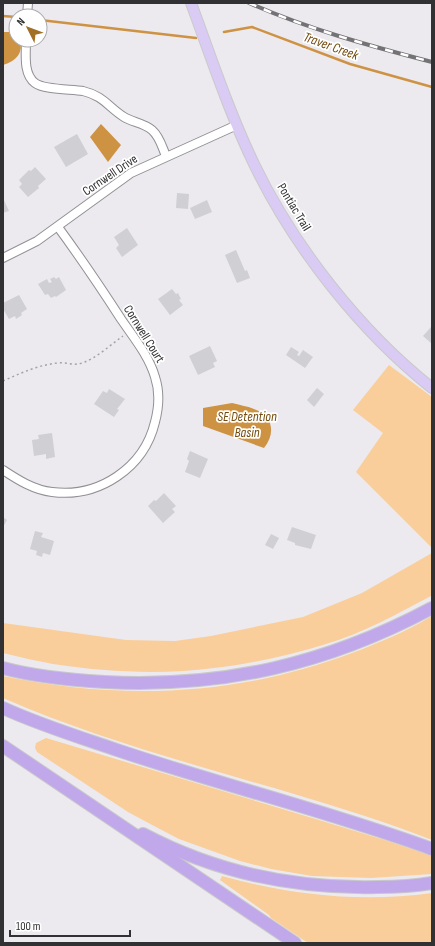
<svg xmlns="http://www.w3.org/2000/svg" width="435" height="946" viewBox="0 0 435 946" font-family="'Sofia Sans Condensed',sans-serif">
<rect width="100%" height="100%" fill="#eceaef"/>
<!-- green -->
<g fill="#f9ce9a">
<path d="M389,365L432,397V548L356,472L383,433L353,410Z"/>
<path d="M432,553V596H431C397,614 363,633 326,644C290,655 251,664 214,668C161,675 106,672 53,664C36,661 20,657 3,653V623L126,640L175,641L211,636L303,617L362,593Z"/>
<path d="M432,616V840C387,822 340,808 294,794C196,765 97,739 3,698V676C123,701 237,696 352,653C379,643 407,631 432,616Z"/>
<path d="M46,738L319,820L391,842L432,856V874L371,878L312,876L271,869L240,861L179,839L154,826L128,812L37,752L35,748L36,743Z"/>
<path d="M222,876C291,895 360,903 432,893V943H308L271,918L269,915L220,880Z"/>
</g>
<!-- water -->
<g fill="#ce9243">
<path d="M3,32H10L16,35V40H19C25,52 15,62 3,65Z"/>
<path d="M101,124L121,145L108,162L90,137Z"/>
<path d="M232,403C239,405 247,406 254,409C273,416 276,433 264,448L203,426V408Z"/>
</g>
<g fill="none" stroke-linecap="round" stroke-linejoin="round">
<!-- stream -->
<g stroke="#ce9243" stroke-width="2.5">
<path d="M3,16L16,17"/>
<path d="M40,20L196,38"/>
<path d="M224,32L252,27L350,64L432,87"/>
</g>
</g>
<!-- building -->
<g fill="#d0cfd4">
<path d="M77,134L88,154L66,167L54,147Z"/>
<path d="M35,167L46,179L38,186L39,188L28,197L19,187L22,184L19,180L29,170L31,171Z"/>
<path d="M177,193L189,194L188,209L176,208Z"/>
<path d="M3,198L9,211L3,213Z"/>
<path d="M207,200L212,212L195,219L190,208Z"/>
<path d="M127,228L138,245L122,257L116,248L119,245L114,237Z"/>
<path d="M236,250L245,271L247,270L250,278L237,283L225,255Z"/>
<path d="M54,277L56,279L59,277L66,290L56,297L55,296L51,298L48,294L45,295L38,284L47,279L49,283L52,282L50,279Z"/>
<path d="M172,289L176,294L178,293L181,299L179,300L183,305L170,315L158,299Z"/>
<path d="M19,295L27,309L21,313L22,315L16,319L15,316L9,319L3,309V303Z"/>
<path d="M431,327L432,328V344L423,336Z"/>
<path d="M210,346L217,361L213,363L215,367L198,375L189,356Z"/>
<path d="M291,347L299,352L297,355L299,356L303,350L313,357L305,368L286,355Z"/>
<path d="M317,388L324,394L314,407L307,400Z"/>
<path d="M109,389L125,399L117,409L119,410L114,417L94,404L103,391L107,393Z"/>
<path d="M52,433L55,457L46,459V454L34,456L32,440L39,439L38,435Z"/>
<path d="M190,451L208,459L200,478L185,472L189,461L187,459Z"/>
<path d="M164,493L176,506L172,509L175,512L163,523L148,506L154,500L156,501Z"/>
<path d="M3,517L7,520L3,527Z"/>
<path d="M292,527L316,535L311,549L295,545V543L287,540Z"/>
<path d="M35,531L43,533L41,537L54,541L50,555L43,553L42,557L36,555L37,551L30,549Z"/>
<path d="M271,534L279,538L273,549L265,545Z"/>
</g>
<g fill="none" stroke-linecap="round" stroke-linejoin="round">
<defs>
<g id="minor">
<path d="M27,16L28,3"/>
<path d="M26,40C26,54 23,74 35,83C44,90 72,89 83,91C104,96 108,107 124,117C132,122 144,123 152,130C160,137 162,147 166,156"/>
<path d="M3,258L37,241L131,173L237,125"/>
<path d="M3,470C18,480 34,490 52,492C99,498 144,468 155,422C159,407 160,392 155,377C149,356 134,338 121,319C101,288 80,257 58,227"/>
</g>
<path id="major" d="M191,3C211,57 229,112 254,164C294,247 360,331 432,388"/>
<g id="highway">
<path d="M3,668C36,677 71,680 105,682C224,688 327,664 432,608"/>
<path d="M3,708C40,725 79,737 117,750C221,785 328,811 432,849"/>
<path d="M3,746L295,943"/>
<path d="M143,834C215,872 296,889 378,887C395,887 414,886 432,883"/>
</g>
</defs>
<!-- minor casing -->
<use href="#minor" stroke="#929095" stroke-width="10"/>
<!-- major casing -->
<use href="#major" stroke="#c9c9ca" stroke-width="12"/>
<!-- highway casing -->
<use href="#highway" stroke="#c9c9ca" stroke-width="14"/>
<!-- path -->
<path stroke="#a3a2a6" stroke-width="1.5" stroke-dasharray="2 3" stroke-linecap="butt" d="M3,381C21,373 38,365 58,363C66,362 74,366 82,363C97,358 110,345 123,336"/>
<!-- minor -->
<use href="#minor" stroke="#fff" stroke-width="8"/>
<!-- major -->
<use href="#major" stroke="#d9cbf3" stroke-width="10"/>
<!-- highway -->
<use href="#highway" stroke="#c0a8eb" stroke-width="12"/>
<defs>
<path id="rail" d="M249,3C308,29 370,46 432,62"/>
</defs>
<!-- rail casing -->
<use href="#rail" stroke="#737275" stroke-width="4"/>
<!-- rail -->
<use href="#rail" stroke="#fff" stroke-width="2.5" stroke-dasharray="8" stroke-linecap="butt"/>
</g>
<g text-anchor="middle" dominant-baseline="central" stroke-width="3.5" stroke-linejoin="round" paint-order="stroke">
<!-- street labels -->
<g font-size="13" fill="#313032" stroke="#fff">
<text transform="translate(110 175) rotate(-34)">Cornwell Drive</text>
<text transform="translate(294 207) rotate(59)">Pontiac Trail</text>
<text transform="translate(144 334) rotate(58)">Cornwell Court</text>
</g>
<!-- water labels -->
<g font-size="14" font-style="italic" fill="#744c0f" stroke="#fff">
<text transform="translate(331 46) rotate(20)">Traver Creek</text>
<text x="247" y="416">SE Detention<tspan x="247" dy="16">Basin</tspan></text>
</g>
</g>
<!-- border -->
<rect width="435" height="946" fill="none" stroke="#313032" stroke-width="8"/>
<!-- north arrow -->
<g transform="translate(28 28) rotate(312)"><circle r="19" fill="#ffffff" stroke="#adacad"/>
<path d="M0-3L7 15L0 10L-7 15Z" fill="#a26f26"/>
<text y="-6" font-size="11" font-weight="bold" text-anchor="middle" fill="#313032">N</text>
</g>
<!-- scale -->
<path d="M10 930v6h120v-6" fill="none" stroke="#313032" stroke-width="2"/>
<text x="16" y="930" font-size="12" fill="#313032" stroke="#ffffff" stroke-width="3" paint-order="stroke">100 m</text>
</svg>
